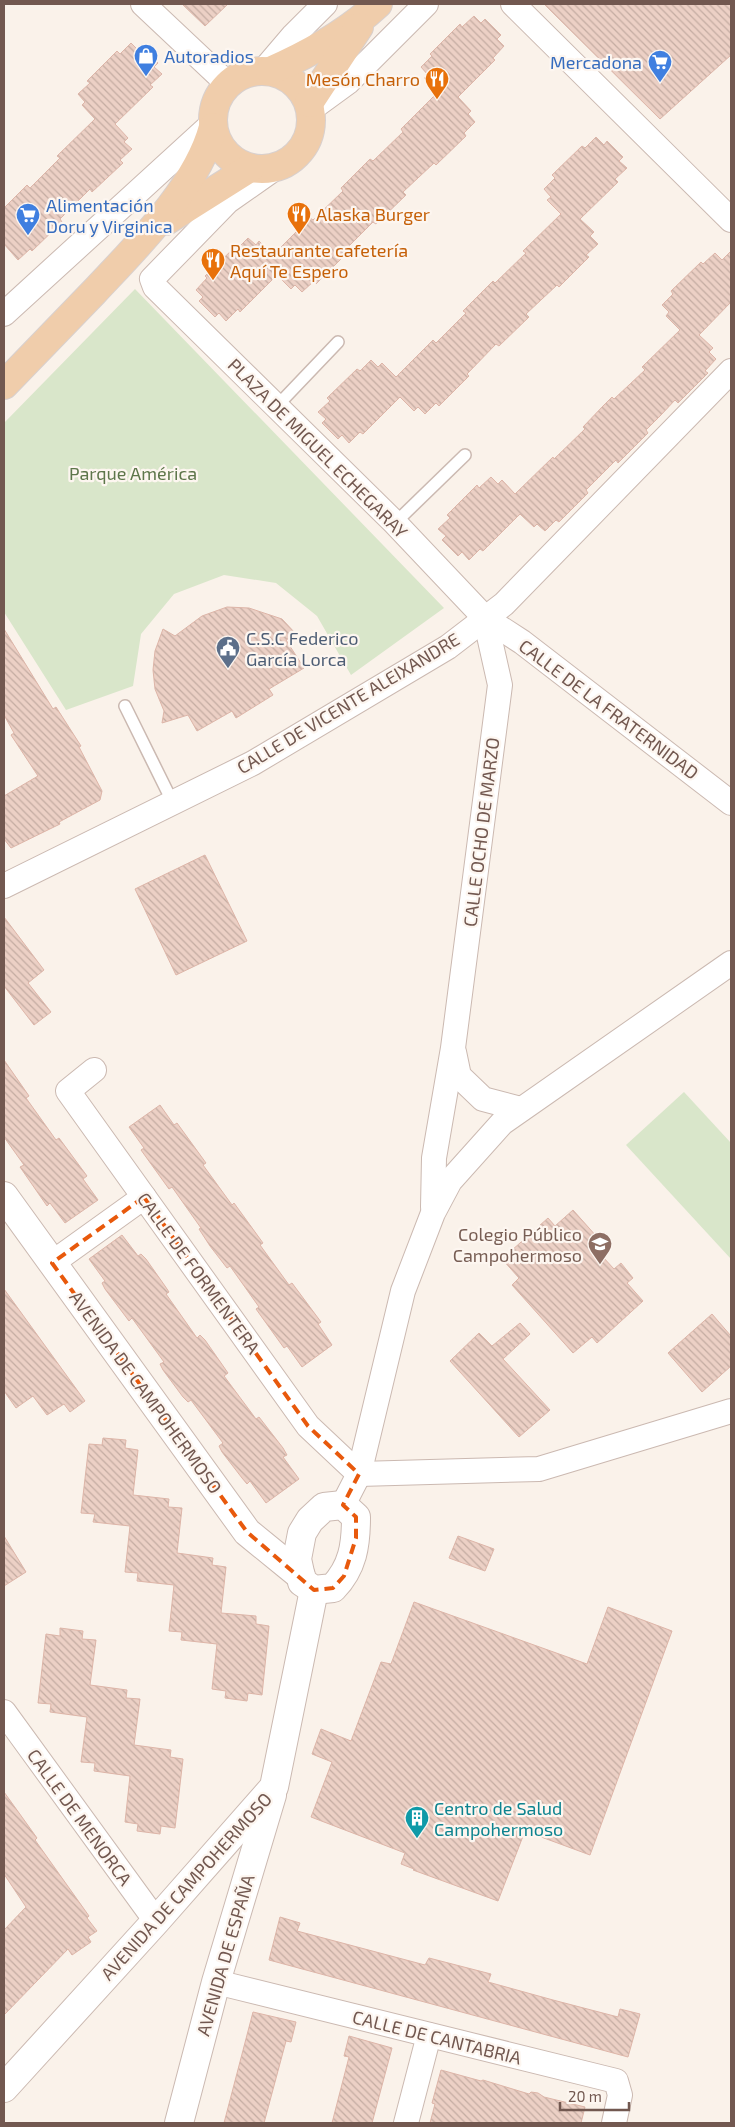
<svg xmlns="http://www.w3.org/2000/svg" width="735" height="2127" viewBox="0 0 735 2127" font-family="'Exo 2',sans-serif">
<defs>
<pattern id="building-back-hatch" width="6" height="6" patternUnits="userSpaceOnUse" patternTransform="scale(1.25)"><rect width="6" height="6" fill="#ecd0c5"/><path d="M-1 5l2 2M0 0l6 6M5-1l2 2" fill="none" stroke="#c4aca2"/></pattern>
</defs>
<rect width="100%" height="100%" fill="#faf2ea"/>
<!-- green -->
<g fill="#d9e6ca">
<path d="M135,289L444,608L351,675L317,616L276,583L224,575L174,594L141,634L133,686L66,710L4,612V423Z"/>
<path d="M684,1092L731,1143V1259L626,1145Z"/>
</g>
<!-- building -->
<g fill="url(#building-back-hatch)" stroke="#ddb5a8">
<path d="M182,4H228L205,26Z"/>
<path d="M544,4H731V55L660,119Z"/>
<path d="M474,16L481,23L485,19L501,35L497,39L504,46L493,58L495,60L458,97L471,111L468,114L475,122L464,133L466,136L436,165L434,163L403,192L406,195L376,224L373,222L344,251L346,254L316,284L314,281L302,292L295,285L291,289L277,275L240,312L238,309L226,321L219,313L215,317L199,301L203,297L196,290L207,278L205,276L235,247L237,249L248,238L256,245L259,241L273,255L310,218L313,220L343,191L341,188L370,159L373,161L403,132L401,129L438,92L424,78L428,75L421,67L432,56L430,54L460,24L462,27Z"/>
<path d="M131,43L138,50L142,46L158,63L154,67L162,74L150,85L153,87L115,124L128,138L124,142L132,149L120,160L123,163L92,192L90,189L60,219L62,222L32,251L30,249L18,260L4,244V208L27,185L30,188L60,158L57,156L95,119L82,105L85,102L78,94L90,83L87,81L117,51L120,54Z"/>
<path d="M596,137L604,145L607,141L623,157L619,161L627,168L615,179L618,182L580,219L594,232L590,236L598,244L586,255L589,257L559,287L557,285L526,314L529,317L499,346L496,344L467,374L469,376L439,406L436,403L425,414L418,407L414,411L400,397L363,434L360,432L349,443L342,435L338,439L322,423L326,419L318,412L330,401L327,398L357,369L360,371L371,360L378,367L382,363L396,377L433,340L436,343L466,313L463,311L493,281L495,283L526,253L523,251L561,214L547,200L551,197L544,189L555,178L552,175L582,146L585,148Z"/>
<path d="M731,251V302L699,335L713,348L709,352L716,359L705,371L708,373L678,403L675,400L661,415L646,430L648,433L618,463L616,460L586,490L588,493L559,522L556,520L545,531L537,524L534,527L520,514L483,551L480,549L469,560L462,552L458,556L442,540L446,536L438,529L450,518L447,515L477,485L479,488L491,477L498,484L502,480L515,494L553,457L554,459L585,429L583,427L603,406L612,397L614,399L645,370L642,367L680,330L666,316L669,312L662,305L673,294L671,291L701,262L703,264L715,253L722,260Z"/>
<path d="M227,607L249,608L282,619L296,634L286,640L304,668L269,689L273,695L236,718L232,711L197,731L188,715L162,723L164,711L155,689L153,670L155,651L163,629L175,636L202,616Z"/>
<path d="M4,629L53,709L56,707L81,746L79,747L102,791L100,800L59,822L60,824L11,848L4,839V796L38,776L11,735L14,733L4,715Z"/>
<path d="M205,855L247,941L176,975L135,889Z"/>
<path d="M4,917L44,970L28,983L51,1012L34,1025L4,986Z"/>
<path d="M4,1060L29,1096L26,1098L56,1140L59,1138L87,1176L83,1179L98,1200L65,1223L50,1203L47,1206L20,1167L24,1165L4,1137Z"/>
<path d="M160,1105L174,1125L177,1123L206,1163L203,1165L232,1205L234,1203L263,1243L260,1245L289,1285L292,1283L321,1322L318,1324L332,1345L302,1367L287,1346L284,1348L256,1309L259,1307L230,1266L227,1268L210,1246L199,1229L201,1228L172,1187L169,1189L141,1150L144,1148L129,1127Z"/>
<path d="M573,1210L597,1237L590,1243L614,1269L621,1263L633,1278L627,1283L643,1301L597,1343L592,1337L573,1353L512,1285L519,1278L502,1259L548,1218L555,1226Z"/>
<path d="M122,1235L138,1256L141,1254L146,1259L165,1286L169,1292L166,1294L197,1338L200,1335L205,1340L228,1373L224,1376L256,1419L259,1417L283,1448L287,1455L283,1457L299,1479L266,1503L250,1481L247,1484L242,1478L222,1452L219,1446L223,1443L191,1400L188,1402L183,1397L163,1370L160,1364L164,1362L132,1318L129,1321L105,1289L102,1283L105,1281L89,1259Z"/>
<path d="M4,1289L85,1401L70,1412L64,1404L47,1415L33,1396L16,1408L4,1391Z"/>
<path d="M712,1314L731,1336V1366L702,1392L668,1353Z"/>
<path d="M520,1323L530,1334L503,1359L550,1410L519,1437L450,1361L479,1333L492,1346Z"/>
<path d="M103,1438L126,1440L125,1448L138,1450L133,1495L169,1499L168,1507L182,1508L177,1553L213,1558L212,1565L226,1567L221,1613L256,1616V1624L269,1626L262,1695L248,1693L247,1701L225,1698L226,1691L212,1689L217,1644L181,1640L182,1632L169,1631L174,1585L137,1581L138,1573L125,1572L130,1526L93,1522L95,1514L81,1513L89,1444L102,1445Z"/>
<path d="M4,1536L26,1572L4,1586Z"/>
<path d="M458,1536L494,1549L485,1571L449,1558Z"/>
<path d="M414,1602L587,1664L608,1607L672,1631L590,1855L525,1831L498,1901L413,1870L414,1869L401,1864L405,1853L311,1817L332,1762L312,1754L321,1729L351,1741L381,1662L391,1664Z"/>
<path d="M60,1628L83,1631L82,1639L96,1640L90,1685L127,1690L126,1698L140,1699L134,1745L171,1750L170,1757L183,1759L175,1828L161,1826L160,1834L137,1831L138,1824L125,1822L130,1776L94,1771L95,1763L81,1762L87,1717L50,1712L51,1704L38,1703L46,1634L60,1636Z"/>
<path d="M4,1792L37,1838L35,1840L89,1916L87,1918L97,1931L88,1937L91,1942L72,1955L68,1949L4,2015V1930L26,1907L4,1874Z"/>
<path d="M280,1917L300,1923L297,1931L425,1965L429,1958L491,1974L488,1982L553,2000L618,2017L620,2009L640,2014L628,2057L269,1960Z"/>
<path d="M253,2012L296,2022L291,2042L286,2041L264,2123H224Z"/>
<path d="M349,2036L392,2048L372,2123H332L349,2057L344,2056Z"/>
<path d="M441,2070L481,2081L483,2080L529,2094L531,2092L538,2093L544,2097L585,2107L581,2123H430L435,2104L432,2103Z"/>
</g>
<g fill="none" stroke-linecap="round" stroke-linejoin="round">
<defs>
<g id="service">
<path d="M276,407L338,342"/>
<path d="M395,523L465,455"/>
<path d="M125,706L173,803"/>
</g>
<g id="minor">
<path d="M143,4L228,84"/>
<path d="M513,4L731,220"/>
<path d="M264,70L293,36L325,4"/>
<path d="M311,109L348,82L426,4"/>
<path d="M275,168L228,201L152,279L155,287L395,523L485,618L522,642L731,803"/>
<path d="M4,314L213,123"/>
<path d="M4,886L253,763L448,647L504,604L731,371"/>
<path d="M454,1052L459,1076L483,1099L521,1109"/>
<path d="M94,1070L68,1091L308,1426L359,1474L539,1469L731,1411"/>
<path d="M433,1207L434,1158L453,1048L500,685L485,618"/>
<path d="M52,1263L144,1197"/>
<path d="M343,1505L359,1474L403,1291L433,1213L450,1181L502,1123L731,963"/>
<path d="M4,1712L156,1921"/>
<path d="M216,1982L616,2081L620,2095L614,2123"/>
<path d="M406,2123L429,2035"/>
</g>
<g id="tertiary">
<path d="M4,1196L247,1532L301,1576"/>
<path d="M343,1505L356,1517C356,1545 353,1567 333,1588L314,1590L302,1582L297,1559L302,1533L310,1520L324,1507Z"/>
<path d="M4,2088L156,1921L274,1787L314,1590"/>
<path d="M179,2123L216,1982L272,1795"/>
</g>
<g id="primary">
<circle cx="262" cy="120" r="49"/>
<path d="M270,71C309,54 347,33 378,4"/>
<path d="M309,103L359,27"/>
<path d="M166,221L250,168"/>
<path d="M4,385C34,354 64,323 94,292C136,247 197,188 213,127"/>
</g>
</defs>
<!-- service casing -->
<use href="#service" stroke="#cbb9b1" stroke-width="14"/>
<!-- minor casing -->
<use href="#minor" stroke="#cbb9b1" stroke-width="26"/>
<!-- tertiary casing -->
<use href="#tertiary" stroke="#cbb9b1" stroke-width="30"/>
<!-- primary casing -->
<use href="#primary" stroke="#d8d0ce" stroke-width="30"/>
<!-- service -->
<use href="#service" stroke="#fff" stroke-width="11"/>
<!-- minor -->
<use href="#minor" stroke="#fff" stroke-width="24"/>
<!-- tertiary -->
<use href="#tertiary" stroke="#fff" stroke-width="28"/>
<!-- primary -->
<use href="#primary" stroke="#f0cdab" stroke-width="28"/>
</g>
<!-- marked area -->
<path fill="none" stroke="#e8590c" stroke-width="4" stroke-dasharray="10 6" stroke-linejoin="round" d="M144,1197L308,1426L359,1474L343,1505L356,1517V1538L344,1576L333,1588L314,1590L247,1532L52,1263Z"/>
<!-- icons -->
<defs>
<symbol id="shop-pin" viewBox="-11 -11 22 30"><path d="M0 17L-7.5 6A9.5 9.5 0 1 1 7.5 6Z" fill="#3f7fe0" stroke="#fdf6f0"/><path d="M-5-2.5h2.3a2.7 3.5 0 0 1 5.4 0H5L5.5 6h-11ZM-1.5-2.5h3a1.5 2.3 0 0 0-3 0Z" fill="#fff"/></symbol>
<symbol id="supermarket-pin" viewBox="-11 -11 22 30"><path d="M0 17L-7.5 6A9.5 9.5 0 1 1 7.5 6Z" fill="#3f7fe0" stroke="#fdf6f0"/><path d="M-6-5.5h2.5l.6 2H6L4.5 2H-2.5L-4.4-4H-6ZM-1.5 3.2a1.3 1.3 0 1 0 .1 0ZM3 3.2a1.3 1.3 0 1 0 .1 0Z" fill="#fff"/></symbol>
<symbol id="restaurant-pin" viewBox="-11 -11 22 30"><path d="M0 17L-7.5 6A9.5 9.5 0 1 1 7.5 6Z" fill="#e8710a" stroke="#fdf6f0"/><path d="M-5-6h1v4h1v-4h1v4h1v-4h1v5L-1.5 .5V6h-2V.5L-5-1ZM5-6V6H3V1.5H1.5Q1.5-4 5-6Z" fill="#fff"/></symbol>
<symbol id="civic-pin" viewBox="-11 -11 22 30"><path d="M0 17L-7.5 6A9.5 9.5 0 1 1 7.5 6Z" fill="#5c6f8a" stroke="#fdf6f0"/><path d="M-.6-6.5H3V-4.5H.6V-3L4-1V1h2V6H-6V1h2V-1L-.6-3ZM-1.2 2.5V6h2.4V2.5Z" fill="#fff"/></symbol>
<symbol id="school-pin" viewBox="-11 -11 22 30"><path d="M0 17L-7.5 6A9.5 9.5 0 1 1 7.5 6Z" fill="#8d6e63" stroke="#fdf6f0"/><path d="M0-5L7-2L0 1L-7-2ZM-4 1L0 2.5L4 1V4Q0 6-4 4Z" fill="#fff"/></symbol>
<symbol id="building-pin" viewBox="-11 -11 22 30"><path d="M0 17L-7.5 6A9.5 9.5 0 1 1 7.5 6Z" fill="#0f9aa8" stroke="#fdf6f0"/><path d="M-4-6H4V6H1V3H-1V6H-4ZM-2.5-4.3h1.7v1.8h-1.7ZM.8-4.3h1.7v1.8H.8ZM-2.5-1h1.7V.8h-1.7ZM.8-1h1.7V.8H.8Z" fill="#fff"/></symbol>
</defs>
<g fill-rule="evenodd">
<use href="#shop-pin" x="132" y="42" width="28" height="38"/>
<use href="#supermarket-pin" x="646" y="48" width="28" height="38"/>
<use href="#restaurant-pin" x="423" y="65" width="28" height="38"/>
<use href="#restaurant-pin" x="285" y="200" width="28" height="38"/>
<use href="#supermarket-pin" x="14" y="201" width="28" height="38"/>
<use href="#restaurant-pin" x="199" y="246" width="28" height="38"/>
<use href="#civic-pin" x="214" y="634" width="28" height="38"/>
<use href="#school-pin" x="586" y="1230" width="28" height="38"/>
<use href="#building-pin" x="403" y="1804" width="28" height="38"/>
</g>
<g text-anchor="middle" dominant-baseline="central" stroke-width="4.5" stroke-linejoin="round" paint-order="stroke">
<!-- shop labels -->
<g font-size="18" fill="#366cbe" stroke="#fdf6f0" text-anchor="start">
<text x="164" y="56">Autoradios</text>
<text x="642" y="62" text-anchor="end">Mercadona</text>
<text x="46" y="205">Alimentación<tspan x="46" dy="21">Doru y Virginica</tspan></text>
</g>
<!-- food labels -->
<g font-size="18" fill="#c56008" stroke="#fdf6f0" text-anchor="start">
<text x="420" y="79" text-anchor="end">Mesón Charro</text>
<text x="316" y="214">Alaska Burger</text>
<text x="230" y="250">Restaurante cafetería<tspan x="230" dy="21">Aquí Te Espero</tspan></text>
</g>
<!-- street labels -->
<g font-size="18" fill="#725850" stroke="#fdf6f0">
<text transform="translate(318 448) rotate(45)">PLAZA DE MIGUEL ECHEGARAY</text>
<text transform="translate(348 703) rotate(-31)">CALLE DE VICENTE ALEIXANDRE</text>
<text transform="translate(609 709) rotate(37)">CALLE DE LA FRATERNIDAD</text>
<text transform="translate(481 832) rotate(-83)">CALLE OCHO DE MARZO</text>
<text transform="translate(199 1273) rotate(54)">CALLE DE FORMENTERA</text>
<text transform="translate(146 1392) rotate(54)">AVENIDA DE CAMPOHERMOSO</text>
<text transform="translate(80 1817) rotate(54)">CALLE DE MENORCA</text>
<text transform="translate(186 1886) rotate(-48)">AVENIDA DE CAMPOHERMOSO</text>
<text transform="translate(225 1955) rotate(-74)">AVENIDA DE ESPAÑA</text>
<text transform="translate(437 2037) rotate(14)">CALLE DE CANTABRIA</text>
</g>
<!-- park labels -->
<g font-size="18" fill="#5d764a" stroke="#fdf6f0">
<text x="133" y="473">Parque América</text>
</g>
<!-- service labels -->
<g font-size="18" fill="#4e5e75" stroke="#fdf6f0" text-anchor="start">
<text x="246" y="638">C.S.C Federico<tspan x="246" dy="21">García Lorca</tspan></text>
</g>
<!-- education labels -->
<g font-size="18" fill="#785e54" stroke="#fdf6f0" text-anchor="end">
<text x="582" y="1234">Colegio Público<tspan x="582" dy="21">Campohermoso</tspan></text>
</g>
<!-- culture labels -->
<g font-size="18" fill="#0d838f" stroke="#fdf6f0" text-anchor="start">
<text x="434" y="1808">Centro de Salud<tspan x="434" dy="21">Campohermoso</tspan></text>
</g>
</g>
<!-- border -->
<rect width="735" height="2127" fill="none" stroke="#725850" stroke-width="10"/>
<!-- scale -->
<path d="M560 2102v8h69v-8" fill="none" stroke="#725850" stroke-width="2.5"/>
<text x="568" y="2102" font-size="15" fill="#725850" stroke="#fdf6f0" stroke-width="4" paint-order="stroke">20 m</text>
</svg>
